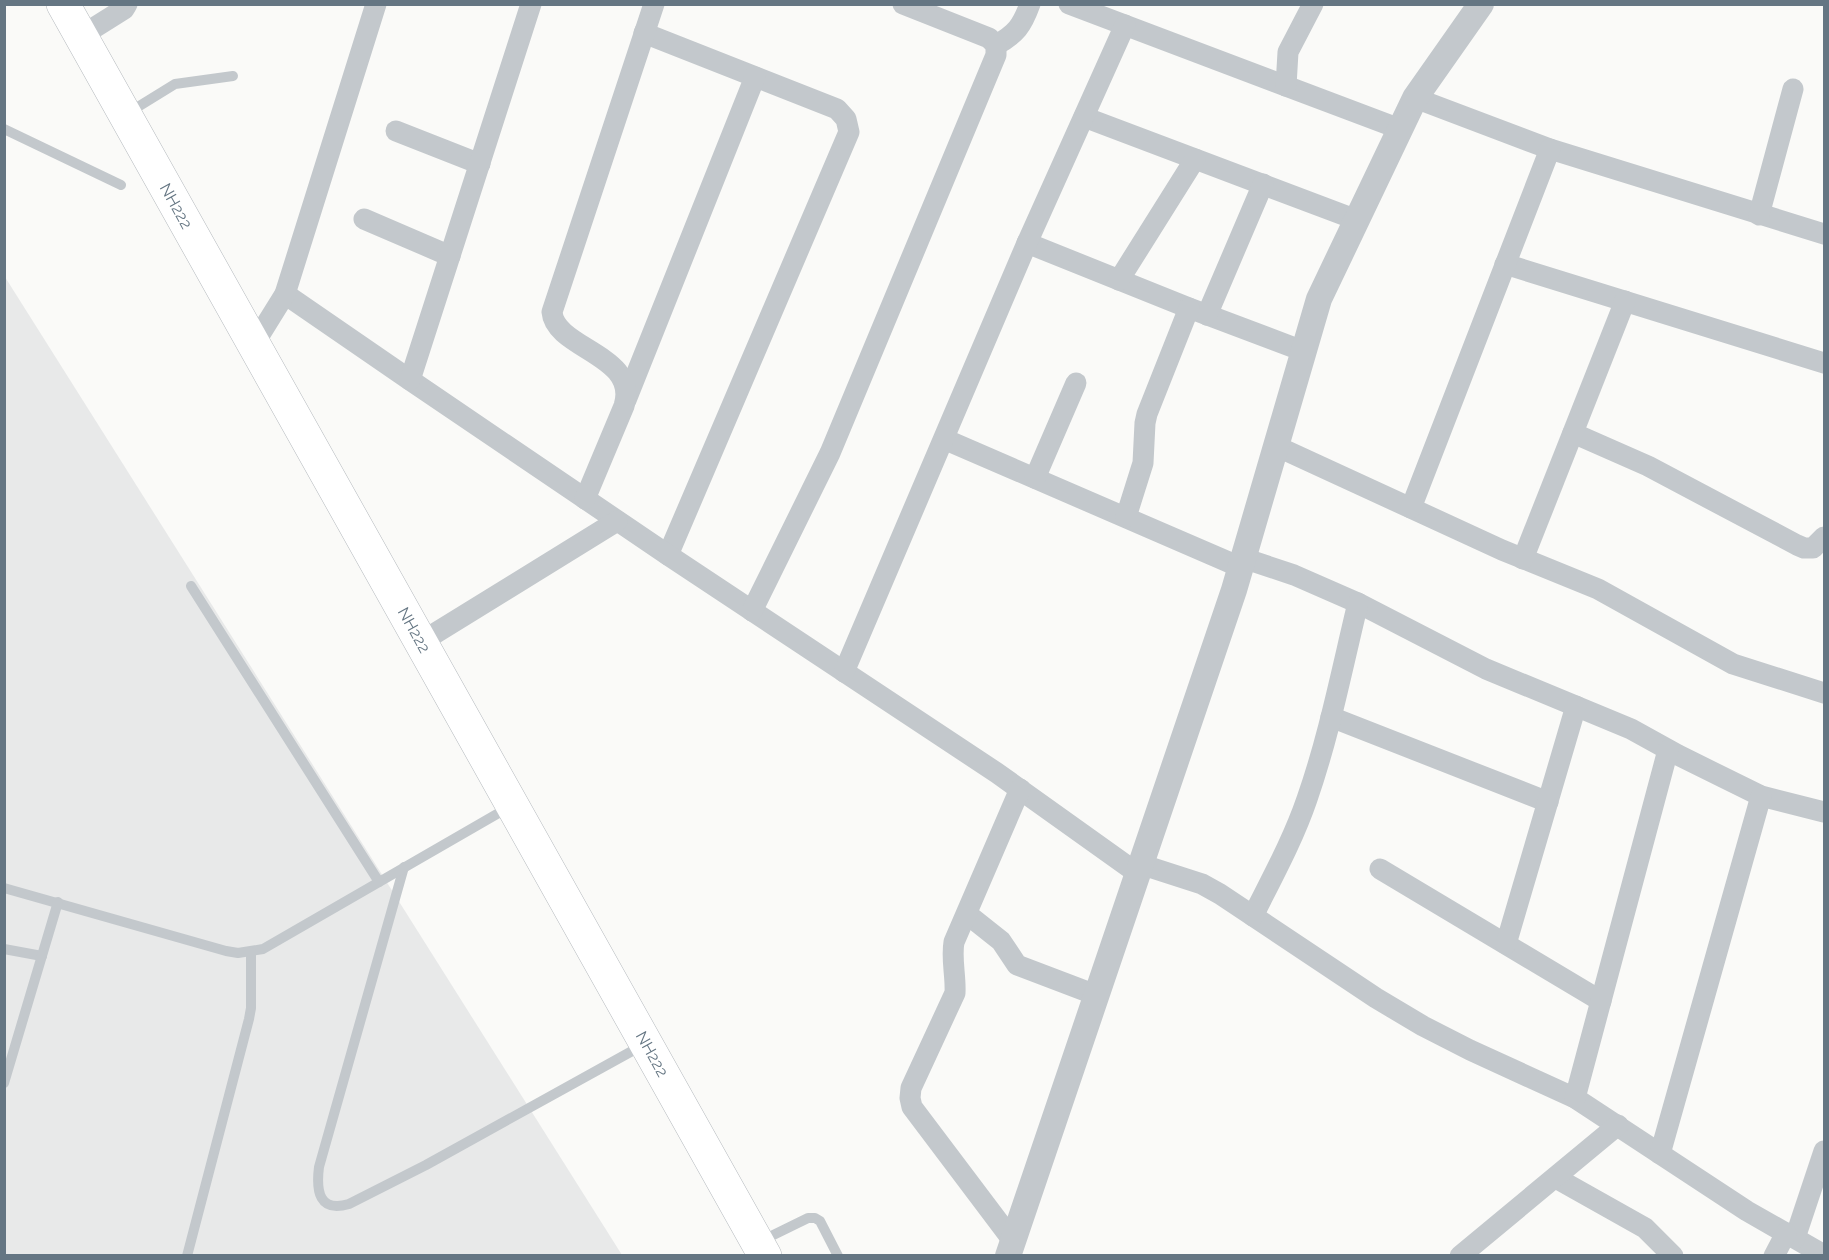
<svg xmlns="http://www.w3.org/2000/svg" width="1829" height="1260" viewBox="0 0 1829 1260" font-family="Raleway,sans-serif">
<rect width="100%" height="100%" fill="#fafaf8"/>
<!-- built -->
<path fill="#e8e9e9" d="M5,277L622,1255H5Z"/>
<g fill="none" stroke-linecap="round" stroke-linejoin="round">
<defs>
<path id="primary" d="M63,4L765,1256"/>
</defs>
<!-- primary casing -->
<use href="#primary" stroke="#b5babe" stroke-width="34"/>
<!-- service -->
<g stroke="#c3c8cc" stroke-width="10">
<path d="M128,113L175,84L233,76"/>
<path d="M4,129L121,185"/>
<path d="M191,586L379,882"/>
<path d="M404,867L319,1167C316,1191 319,1213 349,1204L426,1165L643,1045"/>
<path d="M4,888L226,951L238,953L263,949L509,807"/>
<path d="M4,949L42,956"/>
<path d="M4,1083L58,902"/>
<path d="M761,1241L808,1218H815L820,1221L838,1256"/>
<path d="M187,1256L249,1019L251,1008V952"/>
</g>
<!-- minor -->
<g stroke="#c3c8cc" stroke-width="21">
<path d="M1069,4L1400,129"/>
<path d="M644,33L837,109L846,119L849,132L668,555"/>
<path d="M81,36L124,9L127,4"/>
<path d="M996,45C1016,34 1022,26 1030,4"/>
<path d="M1286,86L1288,52L1313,4"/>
<path d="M1415,98L1550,149L1824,234"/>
<path d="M1084,117L1357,220"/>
<path d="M396,131L480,164"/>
<path d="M1759,215L1793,89"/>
<path d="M364,219L450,256"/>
<path d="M1027,243L1189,308L1303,351"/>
<path d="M1505,264L1824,363"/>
<path d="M1119,280L1195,159"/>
<path d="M285,294L410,380L668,555L997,773L1137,873"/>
<path d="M1207,315L1263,184"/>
<path d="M254,344L285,294L376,4"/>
<path d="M410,380L531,4"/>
<path d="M626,400L755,77"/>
<path d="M1573,433L1648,466L1797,545L1804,548H1813L1824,537"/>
<path d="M944,439L1240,567"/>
<path d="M1276,446L1502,550L1598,589L1733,664L1824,693"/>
<path d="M1035,478L1076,383"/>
<path d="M585,499L624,406C640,355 555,349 552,312L654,4"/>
<path d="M1411,508L1550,149"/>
<path d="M1126,517L1143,463L1145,423L1147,414L1189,308"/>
<path d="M1243,558L1294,575L1358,603L1486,669L1631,729L1678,755L1761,796L1824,812"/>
<path d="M1523,559L1625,301"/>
<path d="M752,611L830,453L996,55V45L989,38L903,4"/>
<path d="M421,642L617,521"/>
<path d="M844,672L1027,243L1125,25"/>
<path d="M1331,717L1548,802"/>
<path d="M1140,864L1202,884L1220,894L1376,998L1423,1026L1470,1050L1575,1098L1747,1211L1824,1255"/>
<path d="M1380,869L1601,1001"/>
<path d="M967,914L1001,941L1017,965L1096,995"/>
<path d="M1253,916C1272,878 1293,840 1307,799C1329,736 1342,669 1358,603"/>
<path d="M1506,944L1576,706"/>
<path d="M1575,1098L1668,750"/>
<path d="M1660,1154L1761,796"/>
<path d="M1556,1178L1645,1228L1673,1256"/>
<path d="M1795,1238L1824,1151"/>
<path d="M1013,1241L912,1107L910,1098L911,1088L955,993C956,976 951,959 954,942L1020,789"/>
<path d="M1460,1256L1618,1125"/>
<path d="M1774,1256L1786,1233"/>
</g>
<!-- tertiary -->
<path stroke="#c3c8cc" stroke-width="26" d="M1008,1256L1234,590L1319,299L1415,98L1481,4"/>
<!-- primary -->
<use href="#primary" stroke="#fff" stroke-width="33"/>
</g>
<g text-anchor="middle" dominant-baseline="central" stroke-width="6" stroke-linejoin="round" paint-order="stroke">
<!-- street labels -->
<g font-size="16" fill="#657683" stroke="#fff">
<text transform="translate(176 206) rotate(61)">NH222</text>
<text transform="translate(414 630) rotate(61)">NH222</text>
<text transform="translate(652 1054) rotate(61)">NH222</text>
</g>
</g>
<!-- border -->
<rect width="1829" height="1260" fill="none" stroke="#657683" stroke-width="12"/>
</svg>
